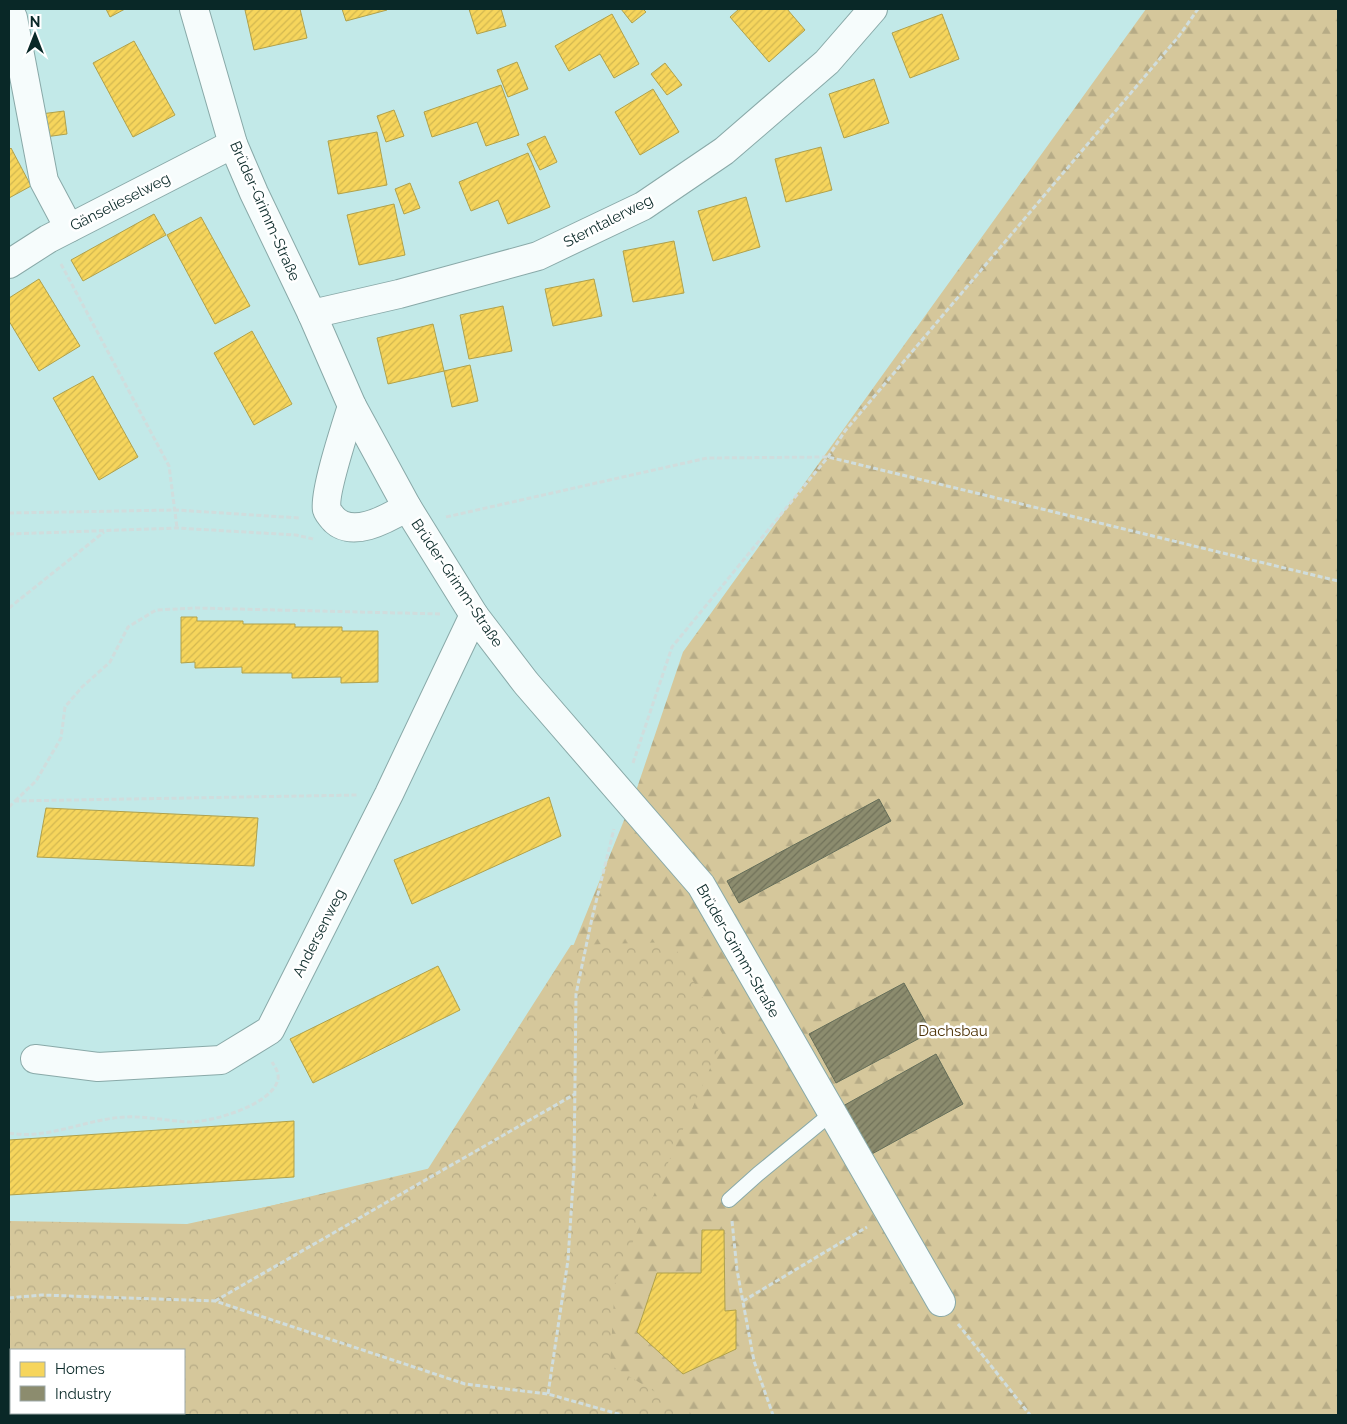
<svg xmlns="http://www.w3.org/2000/svg" width="1347" height="1424" viewBox="0 0 1347 1424" font-family="Raleway,sans-serif">
<defs>
<pattern id="forest-firs" width="22" height="20" patternUnits="userSpaceOnUse" patternTransform="scale(1.25)"><rect width="22" height="20" fill="#d5c79b"/><path d="M5 1l3.5 6h-7zM16 11l3.5 6h-7z" fill="#b6ab86"/></pattern>
<pattern id="park-crowns" width="20" height="18" patternUnits="userSpaceOnUse" patternTransform="scale(1.25)"><rect width="20" height="18" fill="#d5c79b"/><path d="M2 6a3 3 0 1 1 6 0M12 15a3 3 0 1 1 6 0" fill="none" stroke="#b6ab86"/></pattern>
<pattern id="homes-hatch" width="6" height="6" patternUnits="userSpaceOnUse" patternTransform="scale(1.25)"><rect width="6" height="6" fill="#f6d55c"/><path d="M-1 1l2-2M0 6l6-6M5 7l2-2" fill="none" stroke="#d2b750"/></pattern>
<pattern id="industry-hatch" width="6" height="6" patternUnits="userSpaceOnUse" patternTransform="scale(1.25)"><rect width="6" height="6" fill="#8c8c6e"/><path d="M-1 1l2-2M0 6l6-6M5 7l2-2" fill="none" stroke="#71725a"/></pattern>
</defs>
<rect width="100%" height="100%" fill="#c2e9e8"/>
<!-- forest -->
<path fill="url(#forest-firs)" fill-rule="evenodd" d="M1146,9H1338V1415H9V1243L193,1224L431,1168L570,954L637,788L683,652ZM11,1350H184V1413H11Z"/>
<!-- park -->
<path fill="url(#park-crowns)" fill-rule="evenodd" d="M672,942L724,1037L615,1282L610,1365L694,1415H9V1221L187,1224L426,1172L571,945ZM11,1350H184V1413H11Z"/>
<!-- homes -->
<g fill="url(#homes-hatch)" stroke="#afa14c">
<path d="M106,9H125L110,17Z"/>
<path d="M250,9H300L307,38L254,50L245,10Z"/>
<path d="M342,9H387V10L346,21Z"/>
<path d="M469,9H501L506,26L477,34Z"/>
<path d="M621,9H643L646,12L632,23Z"/>
<path d="M739,9H787L805,30L769,62L730,17Z"/>
<path d="M612,14L639,64L614,78L600,54L569,71L555,46Z"/>
<path d="M942,14L959,59L910,78L892,33Z"/>
<path d="M134,41L175,115L133,137L93,63Z"/>
<path d="M517,62L528,89L508,97L497,70Z"/>
<path d="M665,63L682,85L667,95L651,74Z"/>
<path d="M874,79L889,123L844,138L829,94Z"/>
<path d="M501,85L519,135L486,146L477,122L432,137L424,112Z"/>
<path d="M653,89L679,132L640,155L615,112Z"/>
<path d="M394,110L404,136L386,142L377,116Z"/>
<path d="M64,111L67,134L45,137L41,114Z"/>
<path d="M377,132L387,185L338,194L328,141Z"/>
<path d="M545,136L557,162L540,170L527,144Z"/>
<path d="M821,147L832,190L786,202L775,159Z"/>
<path d="M11,148L31,186L9,198V150Z"/>
<path d="M528,153L550,207L508,224L498,200L471,211L459,182Z"/>
<path d="M410,183L420,208L404,214L395,189Z"/>
<path d="M746,197L760,247L713,261L698,211Z"/>
<path d="M394,204L405,255L359,265L347,215Z"/>
<path d="M154,214L166,235L83,281L71,260Z"/>
<path d="M201,217L250,306L215,324L167,235Z"/>
<path d="M674,241L684,293L633,302L623,251Z"/>
<path d="M39,279L80,346L39,371L9,321V298Z"/>
<path d="M594,279L602,316L553,326L545,289Z"/>
<path d="M503,306L512,351L469,359L460,315Z"/>
<path d="M433,324L444,371L388,384L377,338Z"/>
<path d="M252,331L292,404L254,425L214,353Z"/>
<path d="M470,365L478,401L452,407L444,371Z"/>
<path d="M93,376L138,457L99,480L53,398Z"/>
<path d="M181,617H197V621H243V624H295V627H342V631H378V682L341,683V677L292,678V673H242V667L195,668V662L181,663Z"/>
<path d="M549,797L561,836L412,904L394,860Z"/>
<path d="M46,808L258,818L254,866L37,857Z"/>
<path d="M438,966L460,1010L313,1083L290,1039Z"/>
<path d="M294,1121V1177L9,1195V1140Z"/>
<path d="M702,1230H724L725,1311L736,1310V1349L683,1374L637,1332L657,1273H701Z"/>
</g>
<!-- industry -->
<g fill="url(#industry-hatch)" stroke="#656e59">
<path d="M879,799L891,821L739,903L727,881Z"/>
<path d="M904,983L931,1032L836,1083L809,1034Z"/>
<path d="M936,1054L963,1104L870,1155L843,1106Z"/>
</g>
<g fill="none" stroke-linecap="round" stroke-linejoin="round">
<defs>
<path id="lane" d="M729,1200L758,1174L832,1113"/>
<g id="street">
<path d="M9,9L13,18L44,181L69,228"/>
<path d="M194,9L233,144L254,193L312,314L352,406L407,507L474,615L526,683L701,885L941,1302"/>
<path d="M9,264L48,239L233,144"/>
<path d="M312,314L399,294L538,256L643,206L724,151L827,62L873,9"/>
<path d="M352,406C346,425 323,495 327,510C327,511 331,516 331,516C349,541 387,519 407,507"/>
<path d="M35,1059L98,1067L221,1060L270,1030L389,794L474,615"/>
</g>
</defs>
<!-- lane casing -->
<use href="#lane" stroke="#89a9a8" stroke-width="16"/>
<!-- street casing -->
<use href="#street" stroke="#89a9a8" stroke-width="30"/>
<!-- path -->
<g stroke="#d0dddd" stroke-width="3" stroke-dasharray="5 2.5" stroke-linecap="butt">
<path d="M61,264L169,466L177,528"/>
<path d="M9,513L176,510L300,518"/>
<path d="M446,517L707,458L828,457L1338,581"/>
<path d="M9,534L177,528L296,535L313,539"/>
<path d="M9,608L104,532"/>
<path d="M633,763L672,647L828,457L845,431L1179,36L1198,9"/>
<path d="M15,801L36,781L61,738L65,707L82,687L110,662L128,627L156,610L195,608L441,614"/>
<path d="M9,807L15,801L358,795"/>
<path d="M9,1133C49,1140 85,1119 125,1117C147,1116 168,1121 189,1122C212,1122 273,1105 278,1079C279,1072 275,1067 272,1062"/>
<path d="M732,1221L737,1270L754,1361L773,1415"/>
<path d="M9,1298L41,1295L215,1301L465,1384L548,1394L622,1415"/>
<path d="M215,1301L575,1094"/>
<path d="M743,1301L867,1227"/>
<path d="M958,1324L1030,1415"/>
<path d="M548,1394L568,1260L574,1168L576,994L592,918L614,829"/>
</g>
<!-- lane -->
<use href="#lane" stroke="#f6fcfc" stroke-width="14"/>
<!-- street -->
<use href="#street" stroke="#f6fcfc" stroke-width="28"/>
</g>
<g text-anchor="middle" dominant-baseline="central" stroke-width="5" stroke-linejoin="round" paint-order="stroke">
<!-- street labels -->
<g font-size="15" fill="#092827" stroke="#fff">
<text transform="translate(120 202) rotate(-27)">Gänselieselweg</text>
<text transform="translate(265 211) rotate(66)">Brüder-Grimm-Straße</text>
<text transform="translate(608 221) rotate(-27)">Sterntalerweg</text>
<text transform="translate(457 583) rotate(56)">Brüder-Grimm-Straße</text>
<text transform="translate(319 933) rotate(-63)">Andersenweg</text>
<text transform="translate(738 951) rotate(60)">Brüder-Grimm-Straße</text>
</g>
<!-- park labels -->
<g font-size="15" fill="#4c3105" stroke="#fff">
<text x="953" y="1031">Dachsbau</text>
</g>
</g>
<!-- border -->
<rect width="1347" height="1424" fill="none" stroke="#092827" stroke-width="20"/>
<!-- legend -->
<rect x="10" y="1349" width="175" height="65" fill="#ffffff" stroke="#9da9a9"/>
<rect x="20" y="1362" width="25" height="15" fill="#f6d55c" stroke="#9da9a9"/>
<text x="55" y="1374" font-size="15" fill="#092827">Homes</text>
<rect x="20" y="1386" width="25" height="15" fill="#8c8c6e" stroke="#9da9a9"/>
<text x="55" y="1399" font-size="15" fill="#092827">Industry</text>
<!-- north arrow -->
<g transform="translate(35 35)" stroke="#ffffff" stroke-width="4" paint-order="stroke">
<path d="M0-4L9 19L0 12L-9 19Z" fill="#092827"/>
<text y="-8" font-size="14" font-weight="bold" text-anchor="middle" fill="#092827">N</text>
</g>
</svg>
